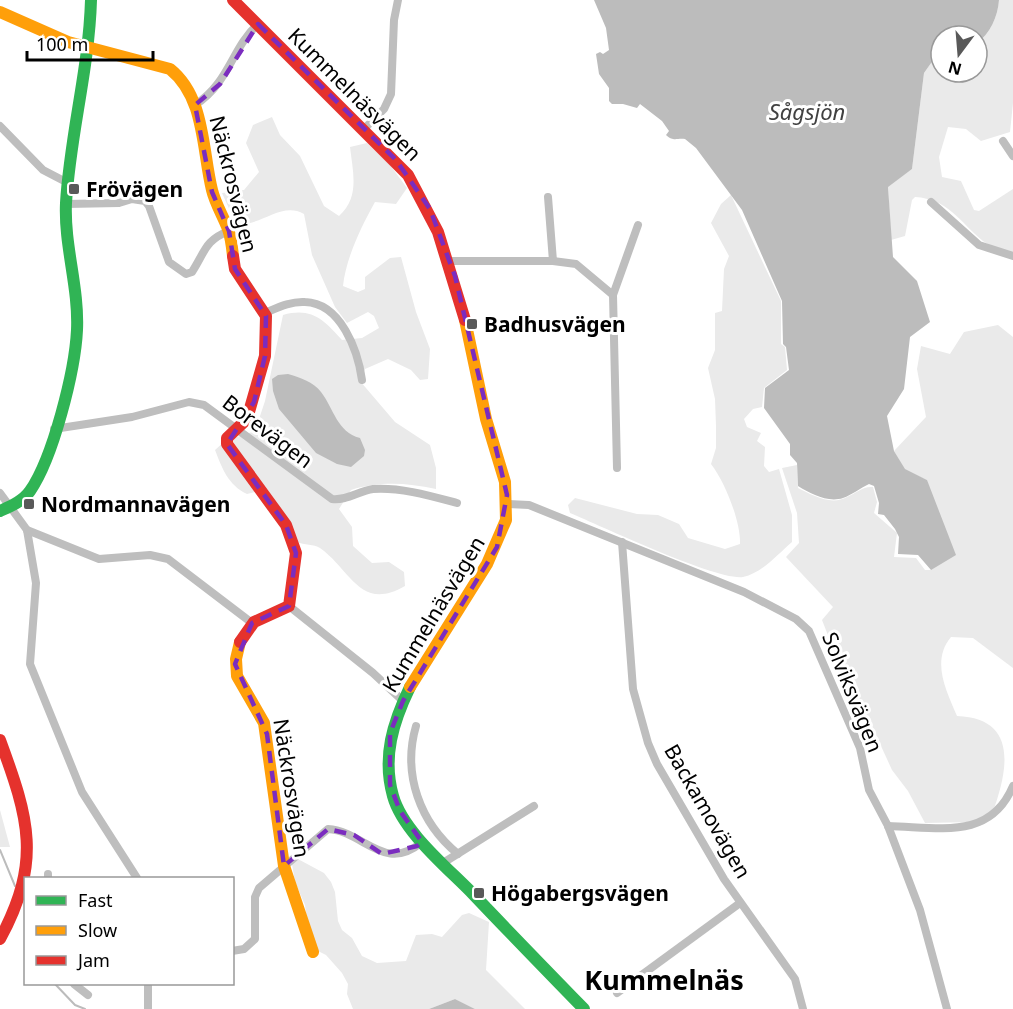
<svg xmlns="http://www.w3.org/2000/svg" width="1013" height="1009" viewBox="0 0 1013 1009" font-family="'Noto Sans',sans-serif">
<rect width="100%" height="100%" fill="#fff"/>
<!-- green -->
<g fill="#eaeaea">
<path d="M999,0H1013V103L1010,132L981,141L966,129L948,127L939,157L942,177L961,181L974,210L979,211L1013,189V253C1004,249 990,247 983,241C959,221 948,199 915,197L912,200L905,236L891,240L888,186L912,169L924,73L941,49V72H977V43C990,34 998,16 999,0Z"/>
<path d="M272,117L280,135L300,156L324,206L339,216C360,197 353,173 350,147L367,143L390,165L407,188L396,204L375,202C361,227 346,258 343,286L358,292L365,289V277L390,258L401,257L416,312L430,349L428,379L420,380L411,370L388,359L365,369L360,381L395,422L430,445L436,468V489C406,483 381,481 351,490L339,509L352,527L353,546L372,563L389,562L404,572L405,586C360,612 351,570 320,548C314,544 304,545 297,542L267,489L247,494C228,485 222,468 215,450L225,441L255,431L265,401L283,315C312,307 324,320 342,340L362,338L379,328L374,316L368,312L347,323L335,307L312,255L304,214C281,201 261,227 236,224L222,193L244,190L259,172L246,143L253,125Z"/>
<path d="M731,195L781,301V344L785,347L787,370L764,388L762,407L753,409L744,419L747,427L761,433L757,441L765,447L764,466L769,472L779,469L792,515V542C778,554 762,573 743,577C717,581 601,526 570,513L568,505L575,498L637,514L658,515L679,524L688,538L725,549L740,544C741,522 725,482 711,464L716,448V426L715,399L708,368L715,350V313L722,311L724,269L729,256L711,223L721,204Z"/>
<path d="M998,325L1013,337V668L973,638L951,637C931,661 946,690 957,716C1013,718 1012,761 992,814L975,822L925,823L908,791L892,770L855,689L842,671L822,620L833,607L786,557L799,543L797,513L782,468L797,465L798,488C812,495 831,506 847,497C856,493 863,486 873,487L877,502L874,513L897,533L894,557L916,558L925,570H931L927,480L905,470L894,451L926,417L917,369L921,346L950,354L964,332Z"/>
<path d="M0,810L10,847H0Z"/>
<path d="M296,858L324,873L331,882L335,892L338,921L342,930L352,938L362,956L377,963L406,961L416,935L432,934L442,937L462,915L469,913L489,922L486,970L525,1009H475L455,999L429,1009H353L347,994L348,984L342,973L326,955L316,950L308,929L305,905L295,882L292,864Z"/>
</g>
<!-- water -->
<g fill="#bcbcbc">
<path d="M594,0H999C998,16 990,34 977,43V36H941V49L924,73L912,169L888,187L893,257L917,281L930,322L910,337L904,389L887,416L894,451L905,469L927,480L956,555L931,570L918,555L898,554L899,537L895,529L884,515L878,514L879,503L874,486L869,484C860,488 852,495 843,498C828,503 811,494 798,486L797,463L790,455V444L764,408L765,388L789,370L786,347L783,344L782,301L742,210L696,148L685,139C676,138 674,142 666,135L669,131L662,121L640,104L637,108L623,104H612L609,101V88L599,74L596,54L600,52L603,54L609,50L606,28Z"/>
<path d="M288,374C299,377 314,382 321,392C334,409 337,432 360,438L365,450L364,456L351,467L337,464L316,453L279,409L273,391L272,379L278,375Z"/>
<path d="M455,999L475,1009H489H402H429Z"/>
</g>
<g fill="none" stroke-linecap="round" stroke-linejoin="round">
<!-- stream -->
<g stroke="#bcbcbc" stroke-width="2">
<path d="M0,850L15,886"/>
<path d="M55,984L75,1005L85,1009"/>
</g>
<!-- street -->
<g stroke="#bebebe" stroke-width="8">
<path d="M195,105C230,82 231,49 258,24"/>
<path d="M0,126L43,170L68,183"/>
<path d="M364,129L384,109L391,94L394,20L398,0"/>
<path d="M1003,141L1013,156"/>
<path d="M548,197L553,261"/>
<path d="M931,202L979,245L1013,256"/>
<path d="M66,204L119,203L132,199L145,201L149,206L169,262L186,274L192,272C205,252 205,240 229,231"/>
<path d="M450,261H553L576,264L613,295L617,468"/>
<path d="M613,295L638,225"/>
<path d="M265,313C277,308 291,301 305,302C341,303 358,351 362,380"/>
<path d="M54,429L132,417L189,402L204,405L332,499C346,501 359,491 373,489C400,487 431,496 457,503"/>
<path d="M0,493L27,530L36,583L30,664L82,792L137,878"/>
<path d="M508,504L529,505L744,592L796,619L809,631L860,748L869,790L888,826L920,910L947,1009"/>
<path d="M27,530L99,559L150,555L168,559L252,623"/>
<path d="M622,542L633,689L648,743L657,764L724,879L795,979L803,1009"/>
<path d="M289,606L373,673L403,701"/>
<path d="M416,726C402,774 420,823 458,854"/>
<path d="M888,826C938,827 990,841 1013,786"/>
<path d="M443,863L534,806"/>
<path d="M48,878V874"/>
<path d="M232,951L244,949L255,939V897L259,888L328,829C364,831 384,874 422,842"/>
<path d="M74,984L88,995"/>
<path d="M617,993L740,903"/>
<path d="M148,1009V984"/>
</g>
<!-- fast -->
<g stroke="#30b455" stroke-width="12">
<path d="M0,511C11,506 23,501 30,491C53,458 75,371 77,330C79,287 64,246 66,203C70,135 89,69 91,0"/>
<path d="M410,687C393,722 382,757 393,796C403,832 448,868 473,894C510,933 547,971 584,1009"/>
</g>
<!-- slow -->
<g stroke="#ff9f0a" stroke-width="12">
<path d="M0,12L68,42L170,69C205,97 202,149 212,190C215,203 223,216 228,229C231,237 232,247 233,256"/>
<path d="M240,642L236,659L237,676L264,723L284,866L313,952"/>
<path d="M410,687L487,564L506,520L505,482L486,419L465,320"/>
</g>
<!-- jam -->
<g stroke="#e5322d" stroke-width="12">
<path d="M233,0L408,175L438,232L465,320"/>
<path d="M233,256L235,269L266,316L265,356L247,419L227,438V444L286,525L296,553L289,606L254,622L240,642"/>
<path d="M0,740C29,819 42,861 0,939"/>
</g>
</g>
<!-- marked area -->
<path fill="none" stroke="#7b2cbf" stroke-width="4.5" stroke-dasharray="12 8" stroke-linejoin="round" d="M258,24L396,160L430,209L455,276L507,495L497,547L403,701L390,733V785L400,811L422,842L417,846L382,854L354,835L328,829L284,866L267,734L235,664L252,623L289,606L296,553L286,525L227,444L254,402L265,356L266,316L235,269L229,231L212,192L195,105L220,84Z"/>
<!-- markers -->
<g fill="#595959" stroke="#fff" stroke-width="2">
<rect x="68" y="183" width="12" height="12" rx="3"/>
<rect x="466" y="318" width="12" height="12" rx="3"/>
<rect x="23" y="498" width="12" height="12" rx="3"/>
<rect x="473" y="887" width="12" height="12" rx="3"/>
</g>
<g text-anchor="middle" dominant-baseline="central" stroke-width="6" stroke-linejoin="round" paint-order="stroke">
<!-- street labels -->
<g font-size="21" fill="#000" stroke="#fff">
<text transform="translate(355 94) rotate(45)">Kummelnäsvägen</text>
<text transform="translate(234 184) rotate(76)">Näckrosvägen</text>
<text transform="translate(268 431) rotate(37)">Borevägen</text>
<text transform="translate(433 614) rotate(-59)">Kummelnäsvägen</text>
<text transform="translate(853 692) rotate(68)">Solviksvägen</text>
<text transform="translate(292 788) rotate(81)">Näckrosvägen</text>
<text transform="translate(708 811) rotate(60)">Backamovägen</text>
</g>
<!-- poi labels -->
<g font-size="21" font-weight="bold" fill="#000" stroke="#fff" text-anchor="start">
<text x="86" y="189">Frövägen</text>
<text x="484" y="324">Badhusvägen</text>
<text x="41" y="504">Nordmannavägen</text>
<text x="491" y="893">Högabergsvägen</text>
</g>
<!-- water labels -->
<g font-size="22" font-style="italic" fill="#414141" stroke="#fff">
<text x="807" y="111">Sågsjön</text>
</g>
<!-- district labels -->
<g font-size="27" font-weight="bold" fill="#000" stroke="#fff">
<text x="664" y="979">Kummelnäs</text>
</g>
</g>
<!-- legend -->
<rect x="24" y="877" width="210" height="108" fill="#ffffff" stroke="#999999" stroke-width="1.5"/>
<rect x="36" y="896" width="30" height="9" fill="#30b455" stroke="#999999" stroke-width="1.5"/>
<text x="78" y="907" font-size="18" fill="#000000">Fast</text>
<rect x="36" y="926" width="30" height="9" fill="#ff9f0a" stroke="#999999" stroke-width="1.5"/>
<text x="78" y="937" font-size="18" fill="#000000">Slow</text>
<rect x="36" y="956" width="30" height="9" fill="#e5322d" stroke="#999999" stroke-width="1.5"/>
<text x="78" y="967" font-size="18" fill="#000000">Jam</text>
<!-- north arrow -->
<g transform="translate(959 54) rotate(196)"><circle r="28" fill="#ffffff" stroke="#999999" stroke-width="1.5"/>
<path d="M0-4.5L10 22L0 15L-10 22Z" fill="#595959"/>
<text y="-9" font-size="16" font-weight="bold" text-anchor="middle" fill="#000000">N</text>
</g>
<!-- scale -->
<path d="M27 51v9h126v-9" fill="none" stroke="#000000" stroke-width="3"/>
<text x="36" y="51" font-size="18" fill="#000000" stroke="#ffffff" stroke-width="4.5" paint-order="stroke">100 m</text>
</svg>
